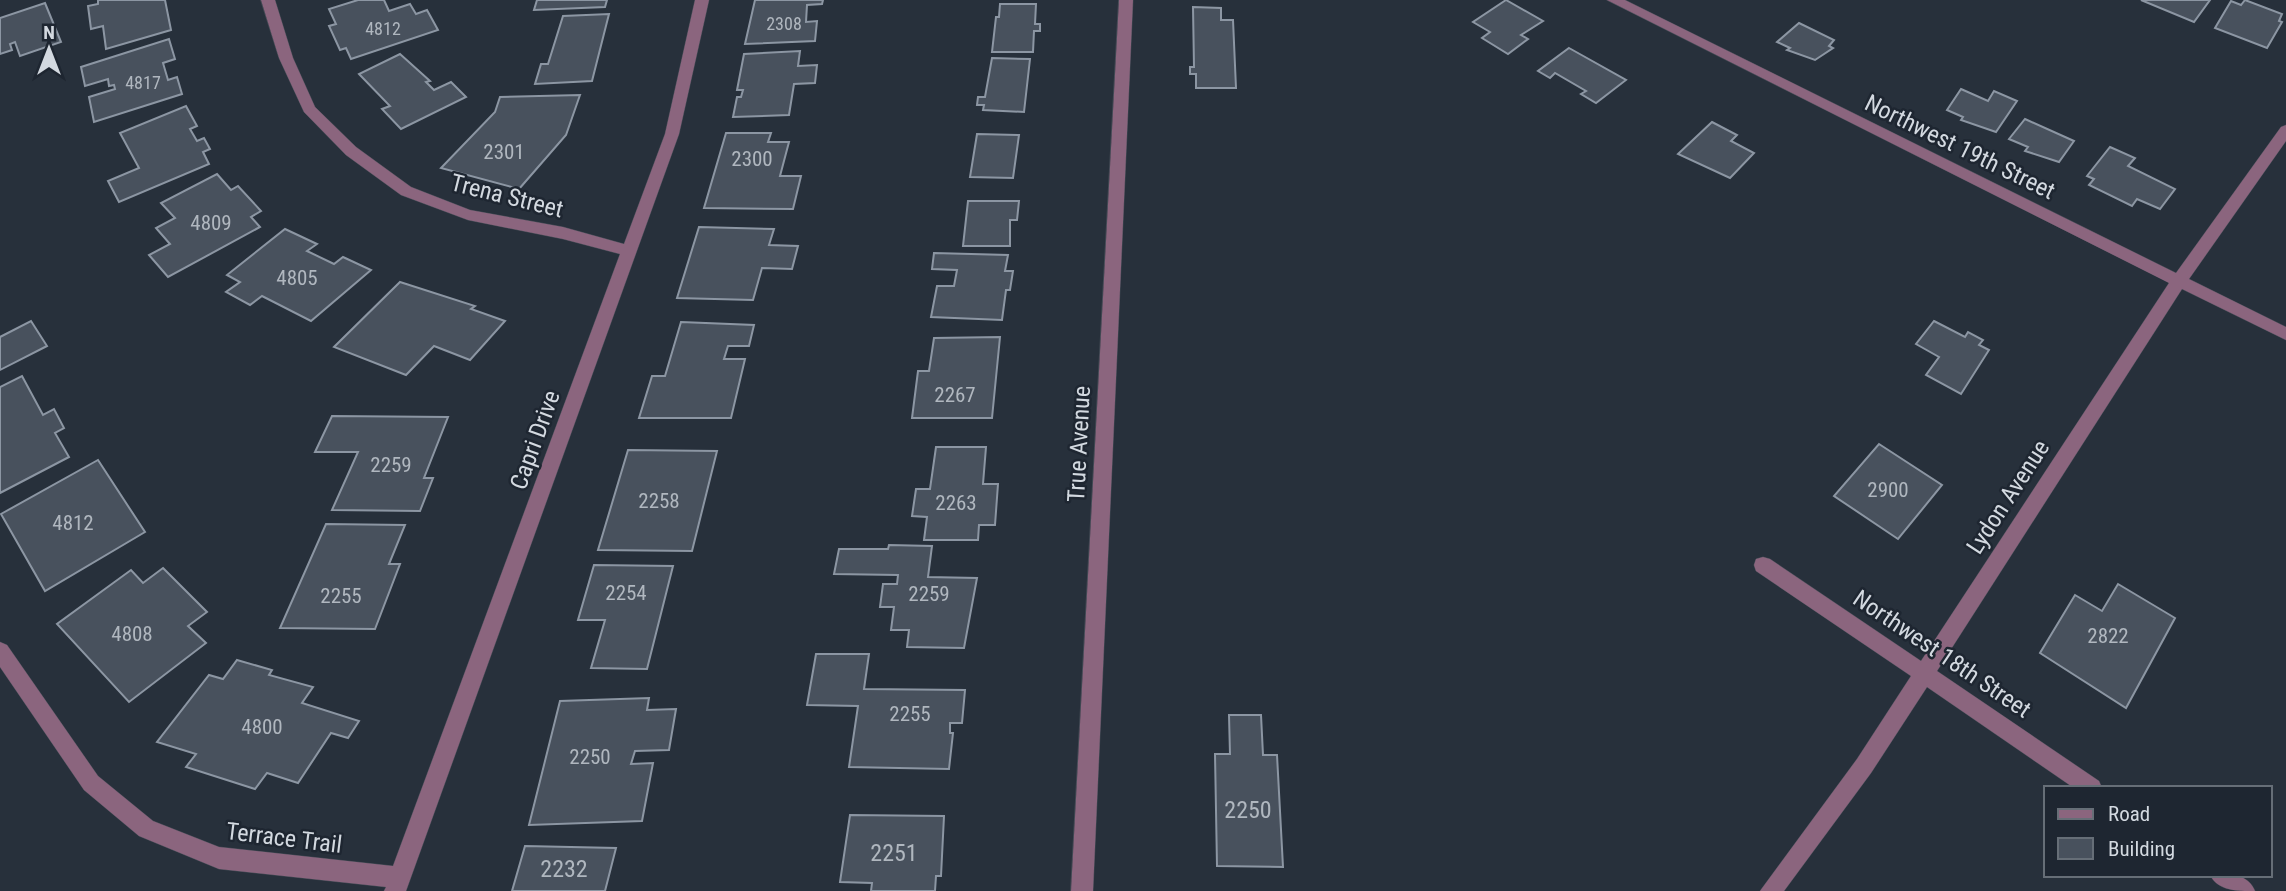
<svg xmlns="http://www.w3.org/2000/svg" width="2286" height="891" viewBox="0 0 2286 891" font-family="'Roboto Condensed',sans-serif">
<rect width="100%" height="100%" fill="#27303b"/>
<!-- building -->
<g fill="#48515d" stroke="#8c96a3" stroke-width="2">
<path d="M98,0H165L171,30L106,49L103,26L91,29L88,6L98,4Z"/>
<path d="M358,0H384L389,11L410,4L416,14L427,10L438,30L351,59L346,48L340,50L329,26L336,24L329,9Z"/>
<path d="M537,0H607L605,7L534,10Z"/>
<path d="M755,0H823L822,4L807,5L806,22L817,21L815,41L745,44Z"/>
<path d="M1506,0L1543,21L1521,35L1528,39L1508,54L1482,38L1490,32L1473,22Z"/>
<path d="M2141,0H2210L2194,22Z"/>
<path d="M2245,0L2282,14L2279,21L2282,22L2267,48L2215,28L2231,1L2241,5Z"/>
<path d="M45,3L61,42L20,56L15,42L10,44L12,50L0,54V18Z"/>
<path d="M1000,4H1036L1035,24H1040V31H1034L1033,52H992L996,17H999Z"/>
<path d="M1193,7L1221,8V20H1233L1236,88H1196V74H1190V67H1194Z"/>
<path d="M609,14L592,81L535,84L541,64H548L563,16Z"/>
<path d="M1799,23L1834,40L1829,46L1833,48L1815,60L1787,50L1790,48L1777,42Z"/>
<path d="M169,39L175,59L163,63L168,80L177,77L182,94L94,122L89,97L115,89L114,85L109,86L108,79L85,86L81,67Z"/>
<path d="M1569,48L1626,80L1596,103L1581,94L1586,91L1555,73L1550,78L1538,71Z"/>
<path d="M800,51L798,66L817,65L815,83L794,84L789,115L733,117L737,97H741L743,90H737L744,54Z"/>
<path d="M400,54L430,81L426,82L434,90L451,82L466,97L401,129L382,109L390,106L359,74Z"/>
<path d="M992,58L1030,59L1024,112L983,110L984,105H977L978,97H985Z"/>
<path d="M1961,89L1988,101L1994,91L2017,101L1996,132L1961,120L1963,117L1947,110Z"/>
<path d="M580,95L566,135L519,189L441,168L495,112L500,97Z"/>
<path d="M186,106L197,126L190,129L197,141L204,138L210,149L203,152L209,164L119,202L108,181L139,168L120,133Z"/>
<path d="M2025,119L2074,141L2059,162L2025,151L2028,147L2009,139Z"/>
<path d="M1712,122L1737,135L1731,141L1754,153L1730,178L1678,154Z"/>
<path d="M726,133H771L768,142H789L780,176H801L793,209L704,208Z"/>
<path d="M977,134L1019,135L1013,178L970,177Z"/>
<path d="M2110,147L2135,158L2128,166L2175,189L2160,209L2137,199L2132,206L2089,185L2094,179L2087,176Z"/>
<path d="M217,174L231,190L238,186L261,211L251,217L260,227L168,277L149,255L170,244L156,228L175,218L161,203Z"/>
<path d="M968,201H1019L1017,220H1010V246H963Z"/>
<path d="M699,227L774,229L769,245L798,246L792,269L762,268L753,300L677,298Z"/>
<path d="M285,229L317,244L307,251L334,264L343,257L371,270L311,321L262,296L250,305L226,292L240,282L227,275Z"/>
<path d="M934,253L1008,255L1005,271H1013L1010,290H1006L1002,320L931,317L937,286H954L957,270L932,269Z"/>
<path d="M400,282L475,306L471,309L505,321L470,360L434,346L406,375L334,347Z"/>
<path d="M31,321L47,346L0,370V337Z"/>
<path d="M1934,321L1965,337L1968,332L1983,340L1979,345L1989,350L1961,394L1926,375L1939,357L1916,344Z"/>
<path d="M681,322L754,325L749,346H728L724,359H745L731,418H639L652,376H665Z"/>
<path d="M1000,337L992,418H912L918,371H929L934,338Z"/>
<path d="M22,376L43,415L54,409L64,428L55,433L69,457L0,493V387Z"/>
<path d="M332,416L448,417L424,478H433L420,511L332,510L358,452H315Z"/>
<path d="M1879,444L1942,485L1898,539L1834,496Z"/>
<path d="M936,447H986L983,484H998L995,525H979L978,540H924L927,517L912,516L916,489H930Z"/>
<path d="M628,450L717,451L692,551L598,550Z"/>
<path d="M98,460L145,532L45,591L1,514Z"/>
<path d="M326,524L405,525L389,564H400L375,629L280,628Z"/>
<path d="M889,545L932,546L928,577L977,578L964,648L907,647L909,630H891L894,607H880L883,584H897L898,575L834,574L839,549H888Z"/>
<path d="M594,565L673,566L647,669L591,668L605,620H578Z"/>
<path d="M163,568L207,612L188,626L206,643L129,702L57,624L131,570L143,583Z"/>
<path d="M2118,584L2175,618L2126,708L2040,653L2075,595L2102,611Z"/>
<path d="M816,654H869L864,689L965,690L962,723H950V733H953L949,769L849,767L858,706L807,705Z"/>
<path d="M237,660L272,670L269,675L313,687L302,703L359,721L348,738L331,733L298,783L267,773L255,789L186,767L196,754L157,742L209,675L223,679Z"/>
<path d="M649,698L647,710L676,709L669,750L635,751L631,764L653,763L642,821L529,825L560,701Z"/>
<path d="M1229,715H1261L1263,755H1277L1283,867L1217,866L1215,754H1230Z"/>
<path d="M850,815L944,816L941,876H936L935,891H871L872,883L840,882Z"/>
<path d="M525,846L616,848L605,891H512Z"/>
</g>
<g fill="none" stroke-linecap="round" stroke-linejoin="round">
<defs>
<g id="minor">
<path d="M261,0H275L293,58L315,107L356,147L411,187L470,210L563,227L624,244L665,134L695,0H709L679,134L406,891H384L386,887L219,869L139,836L84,790L0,667V642L7,645L98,776L153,821L219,847L393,866L620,254L563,239L468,220L401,195L346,155L304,112L279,58Z"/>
<path d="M1119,0H1133L1093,891H1071Z"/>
<path d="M1607,0H1625L2176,273L2281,127L2286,125V141L2189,279L2286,327V340L2182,289L1937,671L2099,781L2102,788H2074L1927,687L1871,773L1784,891H1760L1857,759L1911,676L1756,571L1754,565L1756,559L1763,557L1770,559L1921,661L2169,283Z"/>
<path d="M2210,875C2228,875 2247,872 2255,891C2237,891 2218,891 2210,875Z"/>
</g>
</defs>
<!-- minor casing -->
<use href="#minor" stroke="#434b55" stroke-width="1"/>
<!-- minor -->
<use href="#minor" fill="#8b657e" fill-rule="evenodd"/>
</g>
<g text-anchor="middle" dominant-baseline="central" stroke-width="5" stroke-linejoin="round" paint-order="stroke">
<!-- far-number labels -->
<g font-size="18" fill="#b0b7bf">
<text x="784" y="23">2308</text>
<text x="383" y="28">4812</text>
<text x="143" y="82">4817</text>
</g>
<!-- number labels -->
<g font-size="21" fill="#b0b7bf">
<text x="504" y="152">2301</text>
<text x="752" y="159">2300</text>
<text x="211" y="223">4809</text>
<text x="297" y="278">4805</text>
<text x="955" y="395">2267</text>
<text x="391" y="465">2259</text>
<text x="1888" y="490">2900</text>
<text x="659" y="501">2258</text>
<text x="956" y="503">2263</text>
<text x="73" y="523">4812</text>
<text x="626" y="593">2254</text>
<text x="929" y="594">2259</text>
<text x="341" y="596">2255</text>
<text x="132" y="634">4808</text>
<text x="2108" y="636">2822</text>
<text x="910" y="714">2255</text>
<text x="262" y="727">4800</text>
<text x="590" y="757">2250</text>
</g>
<!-- street labels -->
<g font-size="24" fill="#d3d9e0" stroke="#1e2631">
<text transform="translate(1960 147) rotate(26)">Northwest 19th Street</text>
<text transform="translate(507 196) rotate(14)">Trena Street</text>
<text transform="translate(535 440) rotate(-70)">Capri Drive</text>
<text transform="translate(1079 444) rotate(-87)">True Avenue</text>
<text transform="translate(2008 497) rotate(-57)">Lydon Avenue</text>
<text transform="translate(1942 654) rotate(34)">Northwest 18th Street</text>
<text transform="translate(284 838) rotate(7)">Terrace Trail</text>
</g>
<!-- near-number labels -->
<g font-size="24" fill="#b0b7bf">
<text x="1248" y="810">2250</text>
<text x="894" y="853">2251</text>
<text x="564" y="869">2232</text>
</g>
</g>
<!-- legend -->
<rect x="2044" y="786" width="228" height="91" fill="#1e2631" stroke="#666e77" stroke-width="2"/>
<rect x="2058" y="809" width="35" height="10" fill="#8b657e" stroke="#666e77" stroke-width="2"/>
<text x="2108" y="821" font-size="21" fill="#d3d9e0">Road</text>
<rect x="2058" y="838" width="35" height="21" fill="#48515d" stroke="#666e77" stroke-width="2"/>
<text x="2108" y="856" font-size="21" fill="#d3d9e0">Building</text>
<!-- north arrow -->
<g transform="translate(49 49)" stroke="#1e2631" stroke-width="5" paint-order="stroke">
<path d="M0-5L12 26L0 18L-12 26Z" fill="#d3d9e0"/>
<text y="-10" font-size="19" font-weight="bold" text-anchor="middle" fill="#d3d9e0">N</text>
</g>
</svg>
